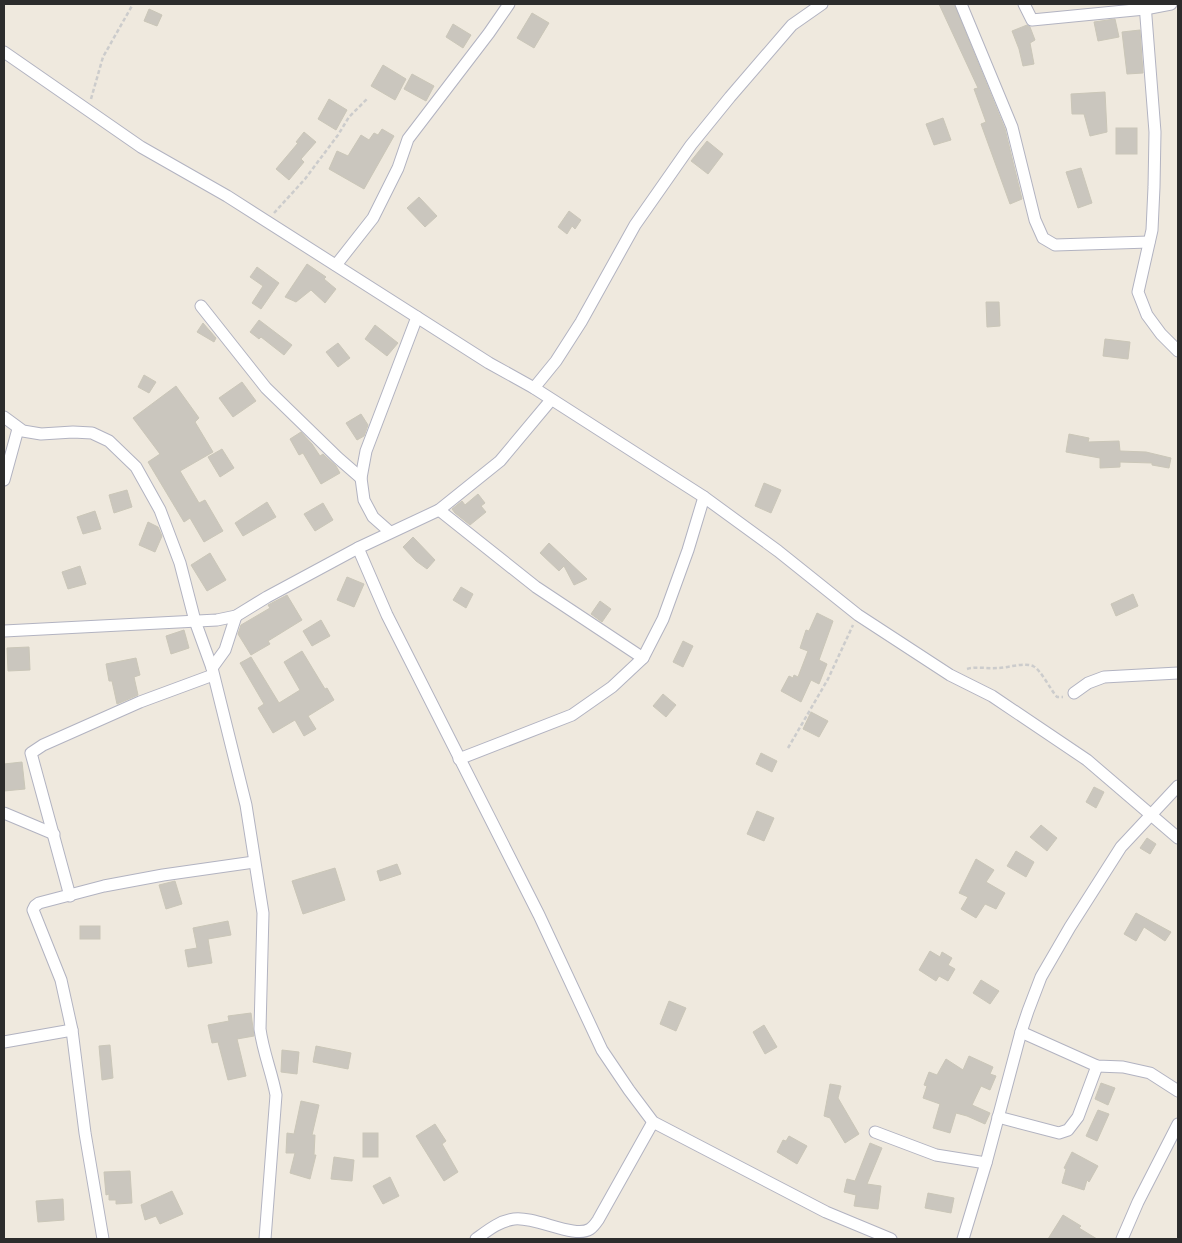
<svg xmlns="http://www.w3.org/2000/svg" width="1182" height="1243" viewBox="0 0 1182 1243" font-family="'Fira Sans Condensed',sans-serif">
<rect width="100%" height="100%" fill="#efe9de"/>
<!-- building -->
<g fill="#cac6be" stroke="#cac6b8">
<path d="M939,4H954L1005,129L1022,199L1010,204L981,124L986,122L974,89L978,88Z"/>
<path d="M149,9L162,15L157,26L144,21Z"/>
<path d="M532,13L549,23L534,48L517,38Z"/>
<path d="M1115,19L1119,37L1098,41L1094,22Z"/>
<path d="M453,24L471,35L463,48L446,37Z"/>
<path d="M1027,25L1030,27L1035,40L1030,43L1034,64L1023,66L1019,49L1012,31Z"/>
<path d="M1140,30L1143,73L1127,74L1122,32Z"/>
<path d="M383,65L406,79L395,100L371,86Z"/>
<path d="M412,74L434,86L426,101L404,89Z"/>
<path d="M1105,92L1107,132L1090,136L1084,114H1072L1071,94Z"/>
<path d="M329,99L347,110L336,130L318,119Z"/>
<path d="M943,118L951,140L934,145L926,124Z"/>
<rect x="1116" y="128" width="21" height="26"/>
<path d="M382,129L394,136L364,189L329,169L337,151L348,156L361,135L369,140L374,133L378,135Z"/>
<path d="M304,132L316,142L301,159L304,162L289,180L276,169L298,143L296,142Z"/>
<path d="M707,141L723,154L708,174L691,161Z"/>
<path d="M1081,168L1092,203L1078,208L1066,172Z"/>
<path d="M419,197L437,216L425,227L407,208Z"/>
<path d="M569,211L581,220L575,229L572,226L567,234L558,227Z"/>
<path d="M307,264L326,277L324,279L336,289L325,303L311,290L296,302L285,297Z"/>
<path d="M257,267L279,283L261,309L252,303L263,286L250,277Z"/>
<path d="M986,302H999L1000,326L987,327Z"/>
<path d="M259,320L292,345L284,355L261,337L259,339L250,332Z"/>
<path d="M203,323L216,338L214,342L197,332Z"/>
<path d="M375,325L398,343L387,356L365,339Z"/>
<path d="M1105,339L1130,342L1128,359L1103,356Z"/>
<path d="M338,343L350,358L338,367L326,352Z"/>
<path d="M144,375L156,382L149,393L138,387Z"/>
<path d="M242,382L256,401L233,417L219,398Z"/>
<path d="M176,386L199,418L195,422L213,452L180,471L199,503L205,500L223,531L204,542L190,518L184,522L148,462L160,454L133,418Z"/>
<path d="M361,414L368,425L364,436L357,440L346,423Z"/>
<path d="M301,432L312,444L320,456L323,454L336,466L340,473L321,484L303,453L299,455L290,439Z"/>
<path d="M1069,434L1089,438L1088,442L1119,441L1120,451L1146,452L1171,458L1169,468L1152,465V463L1120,462V467L1100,468V458L1066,452Z"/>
<path d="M222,449L234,468L220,477L208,457Z"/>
<path d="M764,483L781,490L771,513L755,506Z"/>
<path d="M127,490L132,507L114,513L109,495Z"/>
<path d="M478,494L485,503L481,506L486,512L470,525L455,513L452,509L462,501L465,505Z"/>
<path d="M267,502L276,517L243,536L235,523Z"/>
<path d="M323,503L333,520L315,531L304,514Z"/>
<path d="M95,511L101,529L83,534L77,517Z"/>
<path d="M148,522L158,527L162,536L155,552L139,545Z"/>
<path d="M413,537L435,560L427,569L416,561L403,547Z"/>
<path d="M549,543L587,579L574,585L564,566L559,571L540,553Z"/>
<path d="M210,553L226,580L207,591L191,565Z"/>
<path d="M80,566L86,584L68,589L62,572Z"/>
<path d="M347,577L364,584L354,607L337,600Z"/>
<path d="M461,587L473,594L466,608L453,600Z"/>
<path d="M1133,594L1138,606L1116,616L1111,604Z"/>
<path d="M287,595L302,620L268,641L270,644L251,655L238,634L241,625L270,608L268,605Z"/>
<path d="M600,601L611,609L602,622L591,614Z"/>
<path d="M817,613L833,621L819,660L827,664L819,684L811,680L801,702L781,691L789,676L793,678L794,675L798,677L808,651L800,648L806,630L809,631Z"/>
<path d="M321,620L330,636L312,646L303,631Z"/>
<path d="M184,630L189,648L171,654L166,636Z"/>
<path d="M683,641L693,646L683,667L673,662Z"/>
<path d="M29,647L30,670L8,671L7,648Z"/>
<path d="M302,651L325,689L327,688L334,700L308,716L316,729L304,736L295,720L273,733L258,708L264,704L240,663L251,657L279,703L300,690L284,662Z"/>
<path d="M136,658L140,675L134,677L138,695L117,704L112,681H109L106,664Z"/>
<path d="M663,694L676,705L666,717L653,706Z"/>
<path d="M811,712L828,721L819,737L803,729Z"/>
<path d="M761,753L777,761L772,772L756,764Z"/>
<path d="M22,762L25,789L4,791V764Z"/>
<path d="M1094,787L1104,792L1096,808L1086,802Z"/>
<path d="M757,811L774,818L764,841L747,834Z"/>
<path d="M1041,825L1057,838L1047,851L1030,837Z"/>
<path d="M1147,838L1156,844L1150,854L1140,848Z"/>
<path d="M1016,851L1034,862L1026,877L1007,866Z"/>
<path d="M976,859L994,870L986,882L1005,893L996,909L985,904L976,918L961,909L968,897L959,893Z"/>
<path d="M397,864L401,874L380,881L377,871Z"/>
<path d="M335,868L345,900L303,914L292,881Z"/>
<path d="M175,881L182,904L166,909L159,885Z"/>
<path d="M1136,913L1171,932L1165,941L1144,927L1136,941L1124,934Z"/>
<path d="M228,921L231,935L208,939L212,963L188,967L185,950L197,948L193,928Z"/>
<rect x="80" y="926" width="20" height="13"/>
<path d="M930,951L940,957L942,952L952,958L948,965L955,969L948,981L939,976L936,981L919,970Z"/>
<path d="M981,980L999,991L990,1004L973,993Z"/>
<path d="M669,1001L686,1008L676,1031L660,1024Z"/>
<path d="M251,1013L254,1036L237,1039L246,1076L228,1080L218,1042L212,1043L208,1025L229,1021L228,1016Z"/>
<path d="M764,1025L777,1047L765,1054L753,1032Z"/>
<path d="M110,1045L113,1078L102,1080L99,1046Z"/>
<path d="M316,1046L351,1053L348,1069L313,1062Z"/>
<path d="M282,1050L299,1052L297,1074L281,1072Z"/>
<path d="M969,1056L993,1067L990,1074L996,1076L990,1090L981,1086L972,1105L990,1113L985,1124L967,1116L956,1113L950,1133L933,1128L940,1104L923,1098L927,1086L924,1085L929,1072L937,1075L946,1059L963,1070Z"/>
<path d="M1101,1083L1115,1088L1108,1105L1095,1099Z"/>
<path d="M830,1084L841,1086L838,1098L859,1134L845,1143L830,1118L824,1116Z"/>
<path d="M301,1101L319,1105L312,1135H315L314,1155H316L310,1179L290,1173L295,1153H286L287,1133L294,1134Z"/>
<path d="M1098,1110L1109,1114L1097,1141L1086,1136Z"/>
<path d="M435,1124L446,1141L442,1144L458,1172L444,1181L416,1136Z"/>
<rect x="363" y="1133" width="15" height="24"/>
<path d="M789,1136L807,1146L797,1164L777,1152L783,1140L786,1141Z"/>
<path d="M870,1143L882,1148L867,1184L881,1186L878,1209L854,1206L856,1195L844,1192L847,1179L855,1181Z"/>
<path d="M1072,1152L1098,1166L1089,1182L1087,1180L1084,1190L1062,1183L1066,1169L1064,1168Z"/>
<path d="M334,1157L354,1160L352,1181L331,1179Z"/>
<path d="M130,1171L132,1203L116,1204V1200H109V1194L106,1195L104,1172Z"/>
<path d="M390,1177L399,1196L383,1204L373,1186Z"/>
<path d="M172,1191L183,1214L160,1224L156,1216L145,1220L141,1205Z"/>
<path d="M928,1193L954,1198L951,1213L925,1208Z"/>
<path d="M63,1199L64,1220L38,1222L36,1201Z"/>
<path d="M1063,1215L1081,1226L1079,1228L1097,1239H1048Z"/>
</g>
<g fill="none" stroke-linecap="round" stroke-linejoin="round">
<defs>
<g id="minor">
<path d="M961,4L1012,127L1035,220L1043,238L1055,245L1149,242"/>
<path d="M1024,4L1032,20L1145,9L1171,4"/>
<path d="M1145,4L1155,132L1154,187L1152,230L1138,292L1147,315L1161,334L1178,351"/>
<path d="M4,52L141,147L227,196L489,363L534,388L704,497L778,551L858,615L950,675L992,696L1087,760L1178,838"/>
<path d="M336,265L373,218L398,168L408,139L489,33L509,4"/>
<path d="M201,306L266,388L338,458L361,478"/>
<path d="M534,388L556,361L581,322L635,225L691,145L730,97L792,25L822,4"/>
<path d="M4,417L23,431L41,434L73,432L92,433L109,441L136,467L160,510L180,563L195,621L212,668L246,805L263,913L260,1029C263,1052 272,1073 276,1095L265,1239"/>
<path d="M4,480L18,429"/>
<path d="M439,510L536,587L643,658"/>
<path d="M390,532L373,517L364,500L361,478L366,451L417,317"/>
<path d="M358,548L387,615L539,915L602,1050L629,1090L653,1122L826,1212L891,1239"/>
<path d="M4,631L217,620L236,616L267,597L358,548L439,510L500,461L551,400"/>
<path d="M212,668L225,650L236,616"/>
<path d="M1074,693L1088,683L1104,677L1178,673"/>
<path d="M459,759L572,715L612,687L643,658L663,619L688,550L704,497"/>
<path d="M4,813L54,834"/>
<path d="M70,896L31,753L43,745L140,702L213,675"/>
<path d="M1021,1032L1097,1066L1123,1067L1150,1073L1178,1091"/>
<path d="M4,1042L72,1030"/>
<path d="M998,1117L1059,1133L1068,1130L1078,1117L1097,1066"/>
<path d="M875,1132L936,1155L986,1163"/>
<path d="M103,1239L85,1133L72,1030L61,980L33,910L35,906L39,903L104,886L163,875L254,862"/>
<path d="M476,1239C487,1231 499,1221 514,1219C535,1216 575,1239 590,1229C593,1227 596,1223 598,1220L653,1122"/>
<path d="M963,1239L986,1163L1021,1032L1028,1011L1041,977L1070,927L1121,847L1178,786"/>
<path d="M1122,1239L1138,1202L1178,1124"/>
</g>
</defs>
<!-- minor casing -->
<use href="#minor" stroke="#b2b3c1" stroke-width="13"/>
<!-- path -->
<g stroke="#ccc" stroke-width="2.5" stroke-dasharray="4 2.5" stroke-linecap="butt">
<path d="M91,99L103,57L133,4"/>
<path d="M274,213L305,179L338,135L349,117L368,98"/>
<path d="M967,669C977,666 987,669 998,668C1008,668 1023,662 1033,666C1041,670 1050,689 1057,697H1063"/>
<path d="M788,748L828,679L853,625"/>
</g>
<!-- minor -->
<use href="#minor" stroke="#fff" stroke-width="11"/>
</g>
<!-- border -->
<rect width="1182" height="1243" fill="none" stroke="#2c2c2c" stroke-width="10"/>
</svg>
